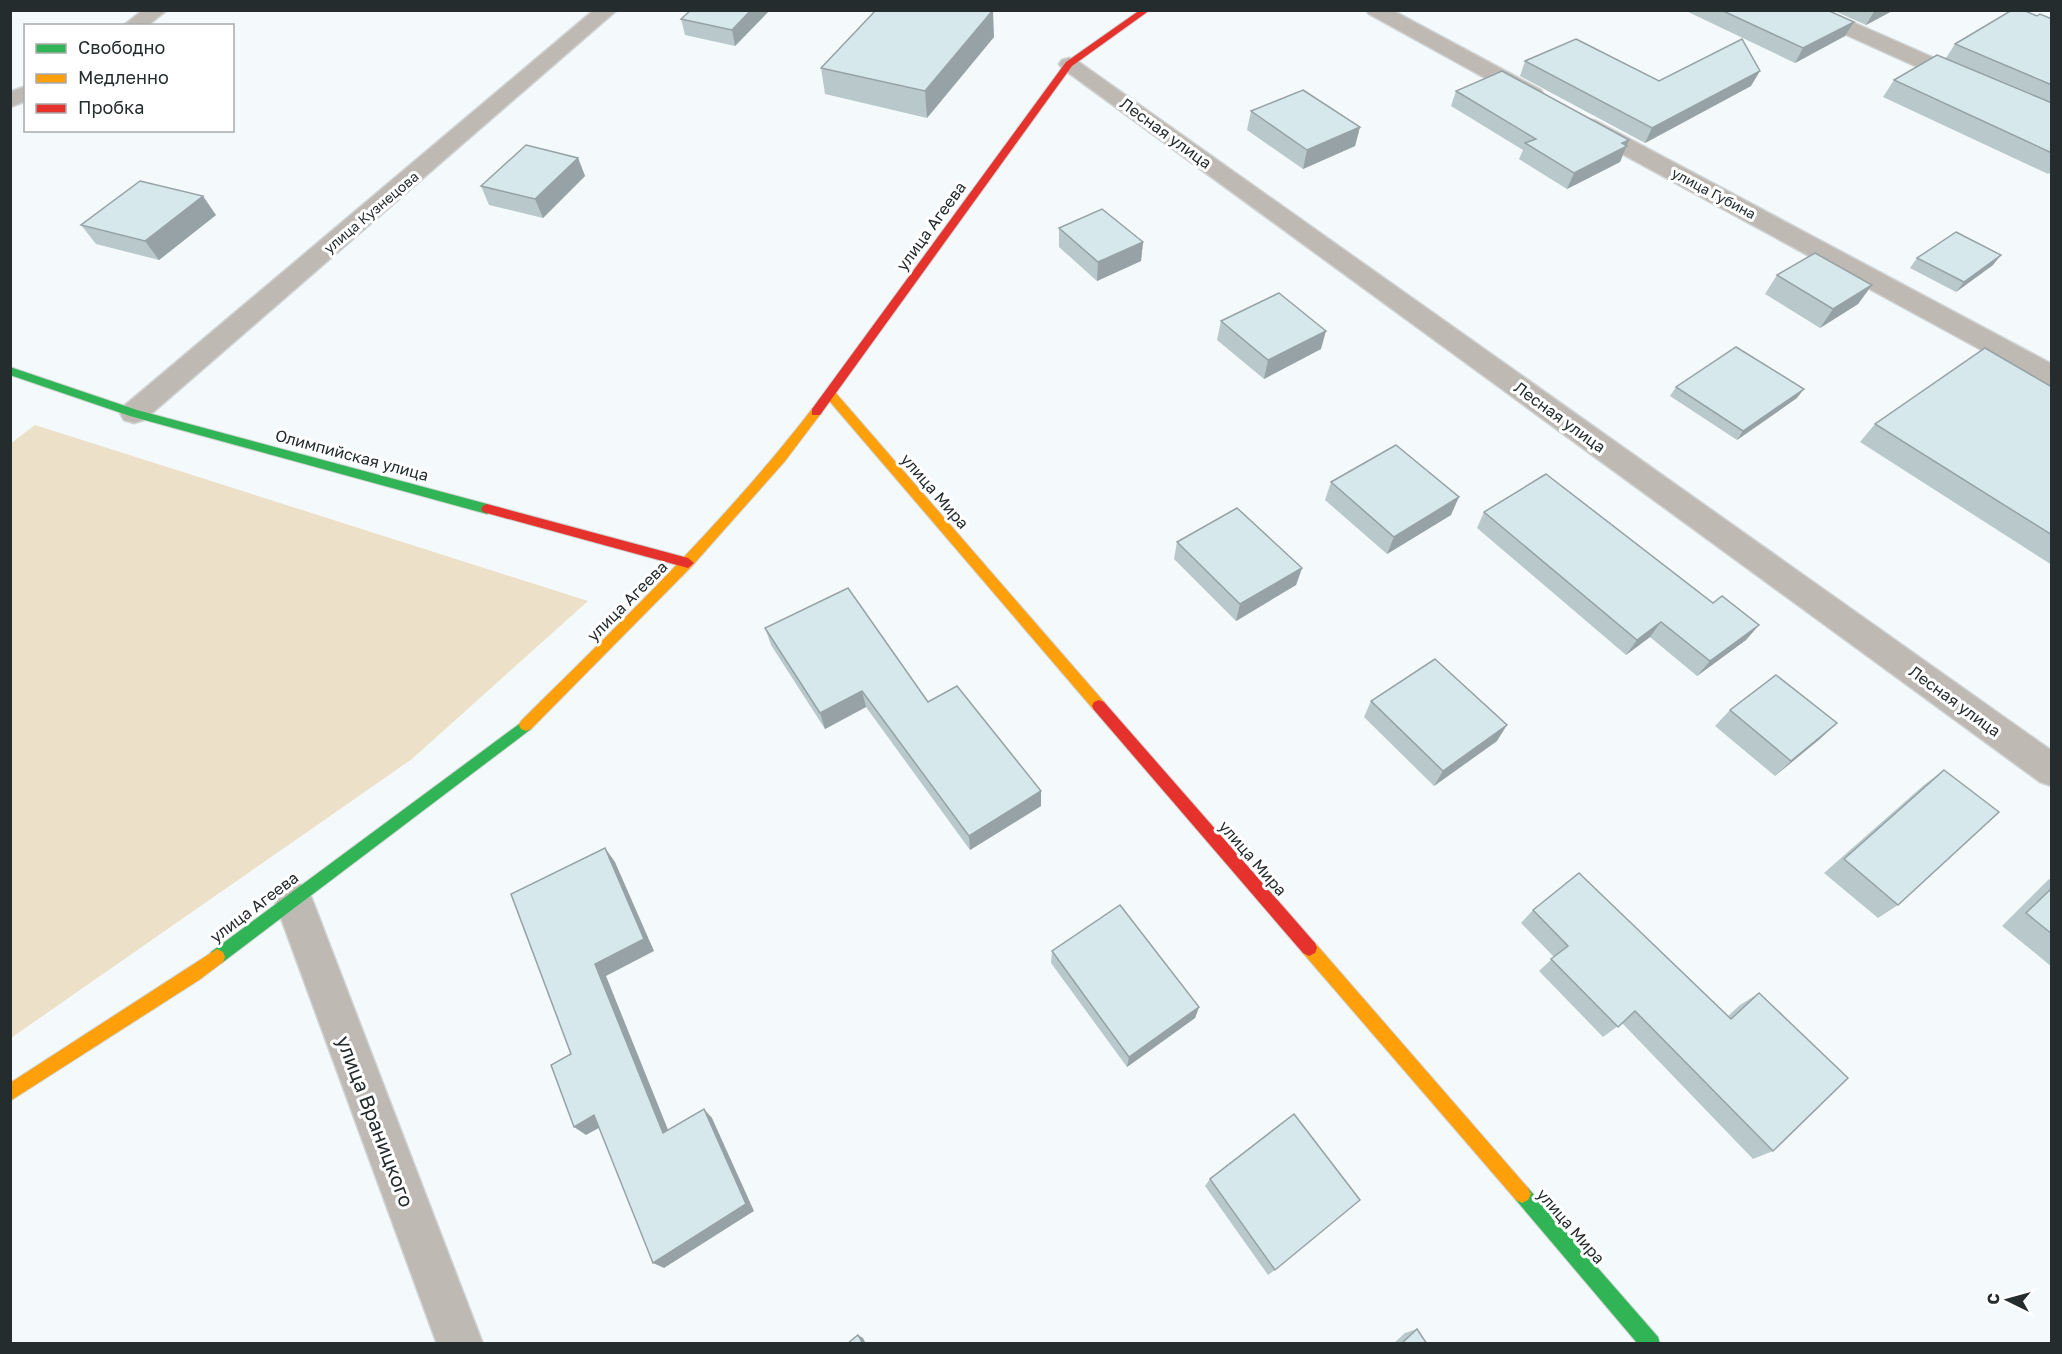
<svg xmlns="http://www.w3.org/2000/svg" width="2062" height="1354" viewBox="0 0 2062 1354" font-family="'Golos Text',sans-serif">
<rect width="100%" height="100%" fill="#f4fafb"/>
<!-- green -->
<path fill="#ece0c9" d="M35,425L588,601L412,759L11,1038L10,444Z"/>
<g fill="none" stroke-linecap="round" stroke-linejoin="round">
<defs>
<g id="street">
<path d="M143,10H167L147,26H123Z"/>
<path d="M594,10H617L144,420L134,423L124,420L120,413L124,406Z"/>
<path d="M1366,10H1392L1541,90L1544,95L1541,100L1533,101L1525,100L1369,14Z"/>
<path d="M1797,10H1825L1973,75L1976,80L1973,85L1965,86L1957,85L1800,14Z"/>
<path d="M1069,58L1076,60L2052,751V786L2040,782L1062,68L1059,64L1062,60Z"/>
<path d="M26,86V101L10,107V92Z"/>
<path d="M1588,119L1596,121L2052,364V385L2042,383L1580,131L1577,126L1580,121Z"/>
<path d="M293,881L306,887L312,899L483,1344H437L274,899L280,887Z"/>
</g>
<g id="fast">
<path d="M10,367L137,410L487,504L493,509L487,514L130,416L10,375Z"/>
<path d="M526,719L531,721L533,725L531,729L223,962L217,965L211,962L209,957L211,952Z"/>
<path d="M1522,1185L1528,1188L1658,1337L1660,1344H1638L1516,1200L1513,1194L1516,1188Z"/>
</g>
<g id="slow">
<path d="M830,390L834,391L1104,702L1106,706L1104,710L1099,712L1094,710L826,397V391Z"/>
<path d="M816,408L822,412L785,461L692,566L531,729L526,731L521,729L519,725L521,721C622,621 725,522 812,409Z"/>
<path d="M1309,940L1315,943L1528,1188L1531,1194L1528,1200L1522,1203L1516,1200L1303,953L1301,948L1303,943Z"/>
<path d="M217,949L223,952L225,957L223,962L199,980L10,1101V1083Z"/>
</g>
<g id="jam">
<path d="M1140,10H1150L1072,66L820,415H812V409L1066,62Z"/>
<path d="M487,504L688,558L694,563L688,568L483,512L481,509L483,506Z"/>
<path d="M1099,700L1104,702L1315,943L1317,948L1315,953L1309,956L1303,953L1094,710L1092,706L1094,702Z"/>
</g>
</defs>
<!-- street casing -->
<use href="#street" stroke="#d0d4d5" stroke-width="3"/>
<!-- fast casing -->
<use href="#fast" stroke="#d0d4d5" stroke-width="2"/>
<!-- slow casing -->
<use href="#slow" stroke="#d0d4d5" stroke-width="2"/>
<!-- jam casing -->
<use href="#jam" stroke="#d0d4d5" stroke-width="2"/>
<!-- street -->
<use href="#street" fill="#bebab3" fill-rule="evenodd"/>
<!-- fast -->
<use href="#fast" fill="#30b455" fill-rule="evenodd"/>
<!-- slow -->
<use href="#slow" fill="#ff9f0a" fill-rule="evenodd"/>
<!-- jam -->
<use href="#jam" fill="#e5322d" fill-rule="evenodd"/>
</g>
<!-- wall -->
<g fill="#b9c8cb">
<path d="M770,10L735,46L685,35L681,19Z"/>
<path d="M1684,10H1827L1854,22L1845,36L1795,63Z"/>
<path d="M1832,10H1894L1866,25Z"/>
<path d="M2037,16L2052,19V172L2048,174L1883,97L1894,80L1946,58L1955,44Z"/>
<path d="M994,37L927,118L825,94L821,68Z"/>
<path d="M1525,61L1659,81L1751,86L1645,143L1520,76Z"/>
<path d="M1456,91L1629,140L1620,162L1567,189L1519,159L1523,150L1451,106Z"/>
<path d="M1251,111L1360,127L1355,146L1303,169L1247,130Z"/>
<path d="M578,158L585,176L543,218L489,205L481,186Z"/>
<path d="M216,215L159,260L96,244L81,225Z"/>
<path d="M1059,228L1143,242L1141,261L1097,281L1059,247Z"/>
<path d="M1917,258L1993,265L1956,292L1910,268Z"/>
<path d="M1777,275L1872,285L1858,304L1820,328L1765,294Z"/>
<path d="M1221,321L1321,349L1264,379L1217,340Z"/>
<path d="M1676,387L1797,398L1737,440L1670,396Z"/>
<path d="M2052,387V565L1860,442L1875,424Z"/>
<path d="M1331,482L1451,515L1387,554L1325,500Z"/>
<path d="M1484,512L1713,603L1759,625L1746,640L1697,676L1650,637L1626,655L1477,528Z"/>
<path d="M1177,542L1302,568L1296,585L1236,621L1174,559Z"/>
<path d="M765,628L928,702L1041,806L970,850L866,707L825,729L771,645Z"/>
<path d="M1371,701L1497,741L1434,786L1364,717Z"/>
<path d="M1730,710L1837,723L1775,776L1715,726Z"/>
<path d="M1944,770L1898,905L1878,918L1824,873L1924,785Z"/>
<path d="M2052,878V967L2002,926L2048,880Z"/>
<path d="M1533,910L1728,1016L1740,1005L1759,993L1773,1151L1753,1159L1622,1023L1603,1037L1539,971L1554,957L1521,923Z"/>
<path d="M1052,951L1199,1007L1195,1018L1127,1067L1051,963Z"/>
<path d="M1210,1179L1275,1270L1268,1275L1205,1186Z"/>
<path d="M1417,1329L1427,1344H1393L1405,1333Z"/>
</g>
<!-- shaded-wall -->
<g fill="#96a2a5">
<path d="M751,10H770L735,46L732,30Z"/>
<path d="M993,10L994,37L927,118L925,91Z"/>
<path d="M1875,10H1894L1866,25Z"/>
<path d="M1854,22L1845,36L1795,63L1803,48Z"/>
<path d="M1760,71L1751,86L1645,143L1652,128Z"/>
<path d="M1360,127L1355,146L1303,169L1307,150Z"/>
<path d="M1629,140L1620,162L1567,189L1574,173Z"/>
<path d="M578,158L585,176L543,218L535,199Z"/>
<path d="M203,196L216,215L159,260L145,241Z"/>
<path d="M1143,242L1141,261L1097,281L1098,262Z"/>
<path d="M2001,255L1993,265L1956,292L1964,282Z"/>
<path d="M1872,285L1858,304L1820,328L1833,309Z"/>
<path d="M1326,331L1321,349L1264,379L1268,360Z"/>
<path d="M1804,389L1797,398L1737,440L1743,431Z"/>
<path d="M1459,497L1451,515L1387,554L1394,537Z"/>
<path d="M1302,568L1296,585L1236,621L1240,604Z"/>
<path d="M1661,622L1650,637L1626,655L1637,640Z"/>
<path d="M1759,625L1746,640L1697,676L1710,661Z"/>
<path d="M862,691L866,707L825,729L820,713Z"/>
<path d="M1837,723L1820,739L1775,776L1791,761Z"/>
<path d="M1507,725L1497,741L1434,786L1443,771Z"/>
<path d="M1041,791V806L970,850L969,836Z"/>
<path d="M605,848L615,862L654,951L606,976L673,1142L663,1133L595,964Z"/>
<path d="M1199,1007L1195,1018L1127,1067L1129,1057Z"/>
<path d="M704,1109L712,1118L754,1211L664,1268L653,1263Z"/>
<path d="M594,1115L606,1124L586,1135L574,1127Z"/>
<path d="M858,1335L863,1338L866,1344H863Z"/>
</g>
<!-- building -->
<g fill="#d7e8ec" stroke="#96a2a5" stroke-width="1.5">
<path d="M691,10H751L732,30L681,19Z"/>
<path d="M876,10H993L925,91L821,68Z"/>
<path d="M1721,10H1827L1854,22L1803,48Z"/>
<path d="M2012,10H2023L2037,16L2040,14L2052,19V85L1955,44Z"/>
<path d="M1576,39L1659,81L1742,39L1760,71L1652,128L1525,61Z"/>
<path d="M1937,55L2052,103V153L1894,80Z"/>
<path d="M1502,71L1629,140L1622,143L1627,146L1574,173L1525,143L1536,139L1456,91Z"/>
<path d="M1303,90L1360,127L1307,150L1251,111Z"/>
<path d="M526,145L578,158L535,199L481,186Z"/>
<path d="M140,181L203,196L145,241L81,225Z"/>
<path d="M1102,209L1143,242L1098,262L1059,228Z"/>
<path d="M1956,232L2001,255L1964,282L1917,258Z"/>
<path d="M1815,253L1872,285L1833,309L1777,275Z"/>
<path d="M1279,293L1326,331L1268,360L1221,321Z"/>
<path d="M1736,347L1804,389L1743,431L1676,387Z"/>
<path d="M1985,348L2052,387V535L1875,424Z"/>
<path d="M1396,445L1459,497L1394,537L1331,482Z"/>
<path d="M1546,474L1713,603L1722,596L1759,625L1710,661L1661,622L1637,640L1484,512Z"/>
<path d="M1237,508L1302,568L1240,604L1177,542Z"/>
<path d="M848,588L928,702L957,686L1041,791L969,836L862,691L820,713L765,628Z"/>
<path d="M1435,659L1507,725L1443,771L1371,701Z"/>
<path d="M1776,675L1837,723L1791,761L1730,710Z"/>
<path d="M1944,770L1999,812L1898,905L1844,859Z"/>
<path d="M605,848L644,939L595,964L663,1133L704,1109L746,1204L653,1263L594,1115L574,1127L551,1065L571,1054L511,894Z"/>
<path d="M1579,873L1731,1019L1759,993L1848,1078L1773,1151L1635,1011L1618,1027L1551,959L1568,946L1533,910Z"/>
<path d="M2052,888V934L2026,913Z"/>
<path d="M1120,905L1199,1007L1129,1057L1052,951Z"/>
<path d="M1294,1114L1360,1200L1275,1270L1210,1179Z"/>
<path d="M1417,1329L1427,1344H1401Z"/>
<path d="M858,1335L863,1344H847Z"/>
</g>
<g text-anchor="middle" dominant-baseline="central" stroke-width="6" stroke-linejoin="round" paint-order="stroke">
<!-- far-street labels -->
<g font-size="14" fill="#252c2d" stroke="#fff">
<text transform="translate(1714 193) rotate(28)">улица Губина</text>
<text transform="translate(371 212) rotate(-40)">улица Кузнецова</text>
</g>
<!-- street labels -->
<g font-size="16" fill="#252c2d" stroke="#fff">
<text transform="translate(1166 133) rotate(36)">Лесная улица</text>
<text transform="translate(931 226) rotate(-54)">улица Агеева</text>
<text transform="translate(1560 417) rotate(36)">Лесная улица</text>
<text transform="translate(352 455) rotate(15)">Олимпийская улица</text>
<text transform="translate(935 491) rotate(49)">улица Мира</text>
<text transform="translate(627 601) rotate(-45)">улица Агеева</text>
<text transform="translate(1955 701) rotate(36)">Лесная улица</text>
<text transform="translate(1253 858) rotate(49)">улица Мира</text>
<text transform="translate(254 907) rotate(-37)">улица Агеева</text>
<text transform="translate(1571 1226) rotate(49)">улица Мира</text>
</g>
<!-- near-street labels -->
<g font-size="20" fill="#252c2d" stroke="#fff">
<text transform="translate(376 1121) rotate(69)">улица Враницкого</text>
</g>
</g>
<!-- border -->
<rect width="2062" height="1354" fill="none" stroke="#252c2d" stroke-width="24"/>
<!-- legend -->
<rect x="24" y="24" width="210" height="108" fill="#ffffff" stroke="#a8abab" stroke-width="1.5"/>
<rect x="36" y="44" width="30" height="9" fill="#30b455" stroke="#a8abab" stroke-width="1.5"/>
<text x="78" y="54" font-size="18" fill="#252c2d">Свободно</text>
<rect x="36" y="74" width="30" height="9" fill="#ff9f0a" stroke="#a8abab" stroke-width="1.5"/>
<text x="78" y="84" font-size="18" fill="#252c2d">Медленно</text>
<rect x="36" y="104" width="30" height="9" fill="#e5322d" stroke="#a8abab" stroke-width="1.5"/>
<text x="78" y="114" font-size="18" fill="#252c2d">Пробка</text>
<!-- north arrow -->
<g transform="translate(2008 1300) rotate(275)" stroke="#ffffff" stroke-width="4.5" paint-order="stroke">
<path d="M0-4.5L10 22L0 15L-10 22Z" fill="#252c2d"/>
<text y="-9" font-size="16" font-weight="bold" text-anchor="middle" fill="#252c2d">С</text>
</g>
</svg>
